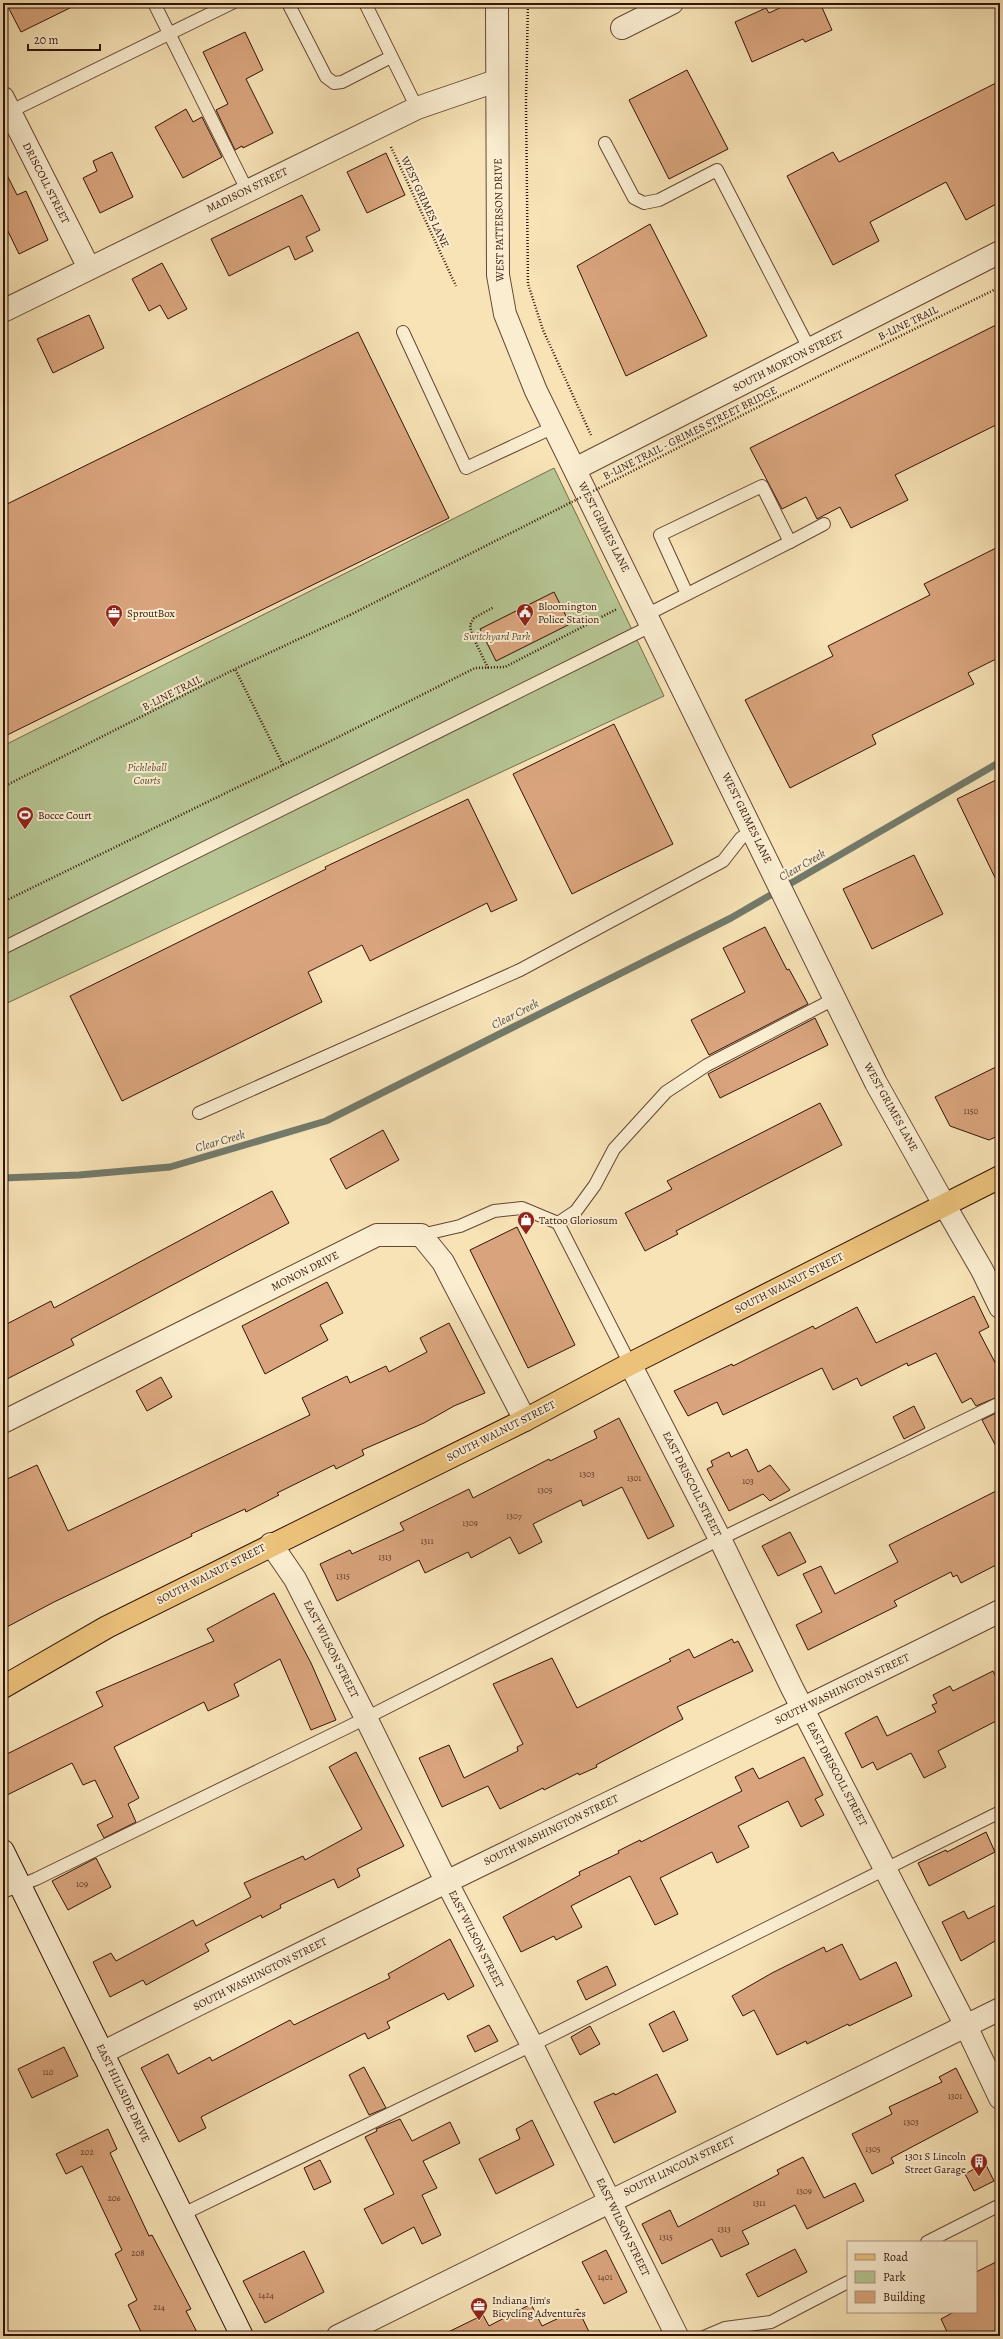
<svg xmlns="http://www.w3.org/2000/svg" width="1003" height="2339" viewBox="0 0 1003 2339" font-family="Alegreya,serif">
<rect width="100%" height="100%" fill="#f7e3b6"/>
<filter id="stains"><feTurbulence type="fractalNoise" baseFrequency=".005" numOctaves="4"/><feColorMatrix values="0 0 0 0 .2 0 0 0 0 .09 0 0 0 0 .02 0 0 0 .5 -.17"/></filter>
<radialGradient id="worn" r=".72"><stop offset=".6" stop-color="#630" stop-opacity="0"/><stop offset="1" stop-color="#630" stop-opacity=".3"/></radialGradient>
<!-- green -->
<path fill="#b6c593" stroke="#746c4e" d="M554,468L664,696L3,1005V746Z"/>
<g fill="none" stroke-linecap="round" stroke-linejoin="round">
<!-- stream -->
<path stroke="#737a6a" stroke-width="7" d="M3,1178L79,1175L170,1167L326,1121L731,918L1000,762"/>
</g>
<!-- building -->
<g fill="#d9a47d" stroke="#331308">
<path d="M6,3H80L21,32Z"/>
<path d="M790,3H820L832,30L805,42L803,39L752,62L735,22L766,8L769,13Z"/>
<path d="M245,32L263,70L246,79L273,133L243,148L242,146L235,150L216,110L228,104L203,52Z"/>
<path d="M687,70L728,149L669,179L629,100Z"/>
<path d="M1000,81V202L966,220L946,182L870,222L879,241L833,265L787,176L833,152L839,162Z"/>
<path d="M186,109L193,122L202,117L222,157L183,178L155,127Z"/>
<path d="M112,152L133,197L100,213L83,178L97,171L93,161Z"/>
<path d="M386,153L405,195L367,213L347,172Z"/>
<path d="M3,167L17,195L26,191L48,240L19,254L3,221Z"/>
<path d="M302,195L320,230L306,237L313,251L295,260L289,246L229,276L211,239Z"/>
<path d="M650,224L707,336L626,376L577,266Z"/>
<path d="M162,263L187,309L168,319L160,305L149,311L132,279Z"/>
<path d="M89,315L104,348L53,373L37,339Z"/>
<path d="M1000,323V423L895,475L908,500L851,528L840,507L817,519L806,497L782,509L750,448Z"/>
<path d="M358,332L449,518L3,737V506Z"/>
<path d="M1000,546V657L968,673L974,684L872,735L876,744L790,788L745,700L833,656L828,646L930,595L924,584Z"/>
<path d="M554,592L570,624L496,661L480,629Z"/>
<path d="M614,724L673,844L572,894L513,774Z"/>
<path d="M1000,778V888L957,799Z"/>
<path d="M468,799L517,900L491,912L487,903L370,961L362,945L308,972L322,1002L122,1101L70,996L326,869L325,867Z"/>
<path d="M914,855L943,914L872,949L843,889Z"/>
<path d="M765,927L787,970L789,969L808,1004L709,1055L691,1020L745,992L723,948Z"/>
<path d="M815,1018L828,1045L720,1098L708,1074Z"/>
<path d="M1000,1065V1135L989,1140L950,1126L935,1097Z"/>
<path d="M820,1103L842,1145L676,1231L678,1234L645,1251L625,1213L672,1189L667,1181Z"/>
<path d="M383,1130L399,1160L346,1189L330,1159Z"/>
<path d="M272,1191L289,1223L71,1339L74,1345L3,1381V1326L51,1301L54,1308Z"/>
<path d="M517,1227L575,1345L528,1368L470,1250Z"/>
<path d="M327,1282L343,1313L320,1325L328,1340L265,1374L242,1326Z"/>
<path d="M974,1296L989,1327L979,1332L1000,1372V1396L976,1406L971,1398L962,1403L936,1353L908,1366L907,1363L861,1386L857,1378L833,1390L822,1368L723,1415L717,1402L688,1416L674,1391L732,1364L733,1366L813,1326L815,1329L857,1307L876,1343Z"/>
<path d="M449,1323L485,1393L454,1406L424,1423L362,1450L364,1455L336,1469L334,1465L277,1493L279,1495L246,1512L245,1509L191,1534L192,1536L54,1602L3,1629V1481L37,1465L68,1531L310,1415L302,1398L347,1376L350,1383L386,1366L389,1372L427,1352L420,1338Z"/>
<path d="M161,1377L172,1397L147,1411L136,1391Z"/>
<path d="M914,1406L925,1428L904,1439L893,1417Z"/>
<path d="M1000,1411V1454L982,1420Z"/>
<path d="M619,1418L674,1526L648,1539L622,1487L583,1506L581,1500L533,1524L542,1542L519,1554L510,1537L471,1558L468,1552L425,1573L419,1560L337,1601L320,1564L350,1550L352,1554L404,1530L400,1523L469,1489L473,1498L549,1459L550,1461L597,1438L594,1431Z"/>
<path d="M747,1449L758,1472L770,1465L790,1490L770,1501L763,1494L729,1511L707,1469L713,1466L711,1461L729,1452L731,1457Z"/>
<path d="M1000,1489V1563L961,1583L957,1575L953,1577L951,1572L894,1601L897,1606L808,1650L796,1625L822,1612L803,1574L821,1566L835,1594L898,1562L889,1545Z"/>
<path d="M790,1532L806,1562L778,1576L762,1546Z"/>
<path d="M274,1593L311,1663L336,1720L311,1730L280,1659L234,1684L239,1696L208,1711L204,1702L114,1747L139,1798L128,1804L136,1822L104,1838L97,1825L113,1817L95,1780L83,1785L72,1763L3,1797V1756L103,1706L96,1692L214,1641L207,1629Z"/>
<path d="M732,1639L734,1643L738,1641L753,1671L677,1707L683,1719L596,1765L597,1767L579,1775L578,1773L544,1790L543,1788L500,1809L488,1786L442,1807L419,1758L449,1745L464,1778L518,1751L517,1747L523,1744L493,1684L552,1658L577,1708L671,1661L669,1659L689,1649L694,1658Z"/>
<path d="M993,1671L1000,1685V1719L938,1751L946,1767L924,1778L911,1753L877,1770L873,1762L862,1768L845,1733L877,1716L887,1736L936,1712L932,1705L937,1703L933,1695L950,1686L953,1691Z"/>
<path d="M356,1752L404,1846L357,1869L360,1876L338,1888L334,1879L280,1905L281,1908L262,1918L261,1915L205,1944L209,1951L170,1972L146,1985L143,1980L110,1997L93,1962L111,1953L116,1961L193,1920L196,1926L251,1897L244,1883L303,1856L305,1860L362,1829L329,1767Z"/>
<path d="M804,1757L823,1795L815,1799L824,1815L801,1827L788,1801L738,1826L749,1847L717,1863L712,1852L660,1878L678,1914L655,1925L630,1876L571,1906L582,1927L556,1940L554,1936L521,1952L503,1917L580,1875L579,1872L619,1853L618,1851L640,1840L641,1842L742,1791L735,1777L753,1768L759,1779Z"/>
<path d="M986,1832L995,1852L929,1886L918,1863L946,1850L947,1852Z"/>
<path d="M96,1858L111,1887L68,1910L52,1881Z"/>
<path d="M1000,1903V1938L961,1961L942,1922L964,1911L968,1919Z"/>
<path d="M450,1939L474,1986L448,2000L444,1993L387,2022L390,2028L368,2039L365,2033L201,2117L206,2128L179,2142L141,2068L168,2054L178,2074L210,2057L212,2061L290,2020L294,2025L390,1978L388,1974Z"/>
<path d="M842,1944L860,1980L896,1962L912,1996L849,2026L848,2024L807,2044L806,2041L777,2055L754,2010L743,2016L732,1996L772,1973L824,1947L826,1952Z"/>
<path d="M607,1966L616,1985L586,2000L577,1981Z"/>
<path d="M674,2011L688,2040L663,2052L649,2024Z"/>
<path d="M489,2025L498,2041L475,2052L467,2036Z"/>
<path d="M590,2026L600,2044L580,2055L571,2037Z"/>
<path d="M64,2047L78,2076L32,2098L18,2069Z"/>
<path d="M364,2067L386,2108L369,2115L349,2075Z"/>
<path d="M956,2068L978,2112L891,2158L894,2163L872,2174L852,2134L892,2114L889,2107L942,2082L939,2077Z"/>
<path d="M657,2074L676,2112L614,2143L594,2102L614,2093L615,2095Z"/>
<path d="M400,2119L412,2141L450,2122L460,2143L423,2161L437,2188L422,2195L441,2235L422,2244L414,2227L382,2244L364,2209L394,2194L365,2137L377,2131L376,2129Z"/>
<path d="M532,2120L554,2165L496,2194L479,2159L520,2139L516,2129Z"/>
<path d="M108,2129L117,2149L110,2153L149,2236L152,2235L191,2309L186,2311L199,2336H143L128,2305L137,2300L115,2254L122,2250L82,2166L66,2174L56,2154Z"/>
<path d="M803,2157L824,2198L855,2183L864,2201L807,2229L795,2205L742,2231L749,2244L721,2257L712,2239L662,2264L642,2224L670,2210L678,2227L779,2174L777,2170Z"/>
<path d="M320,2160L331,2182L314,2190L304,2168Z"/>
<path d="M985,2163L994,2181L974,2191L965,2174Z"/>
<path d="M795,2249L807,2272L758,2297L746,2274Z"/>
<path d="M606,2250L627,2292L604,2304L582,2262Z"/>
<path d="M304,2251L324,2292L265,2323L243,2281Z"/>
<path d="M1000,2260V2336H949L941,2319L954,2312H976V2272Z"/>
<path d="M531,2304L542,2326L578,2309L591,2336H440L483,2315L489,2326Z"/>
</g>
<g fill="none" stroke-linecap="round" stroke-linejoin="round">
<defs>
<g id="service">
<path d="M154,3L247,190"/>
<path d="M288,3L326,77L334,83L342,82L391,57"/>
<path d="M365,3L417,108"/>
<path d="M5,114L232,3"/>
<path d="M605,143L634,198L644,203L659,200L717,170L810,350"/>
<path d="M403,332L466,468L554,427"/>
<path d="M790,542L824,524"/>
<path d="M648,614L790,542L762,486L660,535L687,594"/>
<path d="M3,948L653,625"/>
<path d="M199,1113L520,970L723,861L741,838L753,831"/>
<path d="M558,1223L576,1211L595,1185L614,1149L666,1092L707,1065L836,998"/>
<path d="M421,1235L460,1226L494,1211L522,1208L558,1223L630,1364"/>
<path d="M3,1892L36,1879L350,1726L720,1539L1000,1403"/>
<path d="M183,2214L532,2045L1000,1812"/>
<path d="M927,2242L1000,2205"/>
<path d="M706,2336L725,2328L771,2322L848,2282"/>
</g>
<g id="minor">
<path d="M622,28L672,3"/>
<path d="M3,98L89,268"/>
<path d="M3,311L417,108L496,81"/>
<path d="M575,469L1000,252"/>
<path d="M945,1206L982,1270L1000,1307"/>
<path d="M630,1364L720,1539L792,1688L966,2026L1000,2098"/>
<path d="M3,1422L377,1235H421L443,1262L525,1420"/>
<path d="M271,1544L295,1579L366,1718L446,1881L532,2045L677,2336"/>
<path d="M102,2053C400,1901 702,1760 1000,1611"/>
<path d="M338,2336L1000,2009"/>
</g>
<path id="tertiary" d="M497,3L498,275L505,314L536,391L876,1083L945,1206"/>
<path id="secondary" d="M3,1851L242,2336"/>
<path id="primary" d="M3,1687L107,1627L525,1420L630,1364L1000,1177"/>
</defs>
<!-- service casing -->
<use href="#service" stroke="#644734" stroke-width="14"/>
<!-- minor casing -->
<use href="#minor" stroke="#644734" stroke-width="24"/>
<!-- tertiary casing -->
<use href="#tertiary" stroke="#644734" stroke-width="24"/>
<!-- secondary casing -->
<use href="#secondary" stroke="#331308" stroke-width="24"/>
<!-- primary casing -->
<use href="#primary" stroke="#331308" stroke-width="24"/>
<!-- path -->
<g stroke="#331308" stroke-width="2.5" stroke-dasharray="1 2" stroke-linecap="butt">
<path d="M528,3L526,102L528,284L543,330L591,435"/>
<path d="M391,147L456,286"/>
<path d="M823,374L1000,287"/>
<path d="M488,668L472,635L470,625L474,618L494,607"/>
<path d="M283,765L475,668L505,667L617,609"/>
<path d="M3,787L235,669L350,615"/>
<path d="M3,902L283,765L235,669"/>
</g>
<!-- service -->
<use href="#service" stroke="#faedd0" stroke-width="12"/>
<!-- minor -->
<use href="#minor" stroke="#faedd0" stroke-width="22"/>
<!-- tertiary -->
<use href="#tertiary" stroke="#faedd0" stroke-width="22"/>
<!-- secondary -->
<use href="#secondary" stroke="#faedd0" stroke-width="22"/>
<!-- primary -->
<use href="#primary" stroke="#ecc27b" stroke-width="22"/>
<!-- path-bridge -->
<path stroke="#331308" stroke-width="2.5" stroke-dasharray="1 2" stroke-linecap="butt" d="M350,615L823,374"/>
</g>
<!-- icons -->
<defs>
<symbol id="civic-pin" viewBox="-11 -11 22 30"><path d="M0 17L-7.5 6A9.5 9.5 0 1 1 7.5 6Z" fill="#8f2418" stroke="#faedd0"/><path d="M-.6-6.5H3V-4.5H.6V-3L4-1V1h2V6H-6V1h2V-1L-.6-3ZM-1.2 2.5V6h2.4V2.5Z" fill="#fff"/></symbol>
<symbol id="office-pin" viewBox="-11 -11 22 30"><path d="M0 17L-7.5 6A9.5 9.5 0 1 1 7.5 6Z" fill="#8f2418" stroke="#faedd0"/><path d="M-6-3h4V-5.5h4V-3h4V5H-6ZM-1-4.5V-3h2v-1.5ZM-6 0V1H6V0Z" fill="#fff"/></symbol>
<symbol id="stadium-pin" viewBox="-11 -11 22 30"><path d="M0 17L-7.5 6A9.5 9.5 0 1 1 7.5 6Z" fill="#8f2418" stroke="#faedd0"/><path d="M0-5a6.5 5 0 1 0 0 10a6.5 5 0 1 0 0-10ZM-3.5-1.8h7v3.6h-7Z" fill="#fff"/></symbol>
<symbol id="shop-pin" viewBox="-11 -11 22 30"><path d="M0 17L-7.5 6A9.5 9.5 0 1 1 7.5 6Z" fill="#8f2418" stroke="#faedd0"/><path d="M-5-2.5h2.3a2.7 3.5 0 0 1 5.4 0H5L5.5 6h-11ZM-1.5-2.5h3a1.5 2.3 0 0 0-3 0Z" fill="#fff"/></symbol>
<symbol id="building-pin" viewBox="-11 -11 22 30"><path d="M0 17L-7.5 6A9.5 9.5 0 1 1 7.5 6Z" fill="#8f2418" stroke="#faedd0"/><path d="M-4-6H4V6H1V3H-1V6H-4ZM-2.5-4.3h1.7v1.8h-1.7ZM.8-4.3h1.7v1.8H.8ZM-2.5-1h1.7V.8h-1.7ZM.8-1h1.7V.8H.8Z" fill="#fff"/></symbol>
</defs>
<g fill-rule="evenodd">
<use href="#civic-pin" x="515" y="602" width="20" height="27"/>
<use href="#office-pin" x="104" y="603" width="20" height="27"/>
<use href="#stadium-pin" x="15" y="805" width="20" height="27"/>
<use href="#shop-pin" x="516" y="1210" width="20" height="27"/>
<use href="#building-pin" x="969" y="2152" width="20" height="27"/>
<use href="#office-pin" x="469" y="2296" width="20" height="27"/>
</g>
<g text-anchor="middle" dominant-baseline="central" stroke-width="4" stroke-linejoin="round" paint-order="stroke">
<!-- number labels -->
<g font-size="9" fill="#5c3725">
<text x="971" y="1111">1150</text>
<text x="587" y="1474">1303</text>
<text x="634" y="1478">1301</text>
<text x="748" y="1481">103</text>
<text x="545" y="1490">1305</text>
<text x="514" y="1516">1307</text>
<text x="470" y="1523">1309</text>
<text x="427" y="1541">1311</text>
<text x="385" y="1557">1313</text>
<text x="343" y="1576">1315</text>
<text x="82" y="1884">109</text>
<text x="48" y="2072">110</text>
<text x="955" y="2096">1301</text>
<text x="911" y="2122">1303</text>
<text x="873" y="2149">1305</text>
<text x="87" y="2152">202</text>
<text x="804" y="2191">1309</text>
<text x="114" y="2198">206</text>
<text x="759" y="2203">1311</text>
<text x="724" y="2229">1313</text>
<text x="666" y="2237">1315</text>
<text x="138" y="2253">208</text>
<text x="605" y="2277">1401</text>
<text x="266" y="2295">1424</text>
<text x="159" y="2307">214</text>
</g>
<!-- street labels -->
<g font-size="11" fill="#331308" stroke="#faedd0">
<text transform="translate(46 183) rotate(63)">DRISCOLL STREET</text>
<text transform="translate(247 190) rotate(-26)">MADISON STREET</text>
<text transform="translate(425 202) rotate(65)">WEST GRIMES LANE</text>
<text transform="translate(499 220) rotate(-91)">WEST PATTERSON DRIVE</text>
<text transform="translate(908 323) rotate(-26)">B-LINE TRAIL</text>
<text transform="translate(788 361) rotate(-27)">SOUTH MORTON STREET</text>
<text transform="translate(690 433) rotate(-27)">B-LINE TRAIL - GRIMES STREET BRIDGE</text>
<text transform="translate(604 527) rotate(63)">WEST GRIMES LANE</text>
<text transform="translate(172 693) rotate(-27)">B-LINE TRAIL</text>
<text transform="translate(747 818) rotate(64)">WEST GRIMES LANE</text>
<text transform="translate(891 1107) rotate(61)">WEST GRIMES LANE</text>
<text transform="translate(305 1271) rotate(-27)">MONON DRIVE</text>
<text transform="translate(789 1283) rotate(-27)">SOUTH WALNUT STREET</text>
<text transform="translate(501 1431) rotate(-27)">SOUTH WALNUT STREET</text>
<text transform="translate(692 1484) rotate(63)">EAST DRISCOLL STREET</text>
<text transform="translate(211 1574) rotate(-27)">SOUTH WALNUT STREET</text>
<text transform="translate(331 1649) rotate(63)">EAST WILSON STREET</text>
<text transform="translate(842 1689) rotate(-26)">SOUTH WASHINGTON STREET</text>
<text transform="translate(837 1774) rotate(62)">EAST DRISCOLL STREET</text>
<text transform="translate(551 1830) rotate(-26)">SOUTH WASHINGTON STREET</text>
<text transform="translate(476 1939) rotate(63)">EAST WILSON STREET</text>
<text transform="translate(260 1974) rotate(-27)">SOUTH WASHINGTON STREET</text>
<text transform="translate(123 2093) rotate(64)">EAST HILLSIDE DRIVE</text>
<text transform="translate(679 2166) rotate(-26)">SOUTH LINCOLN STREET</text>
<text transform="translate(623 2227) rotate(64)">EAST WILSON STREET</text>
</g>
<!-- poi labels -->
<g font-size="11" fill="#331308" stroke="#faedd0" text-anchor="start">
<text x="538" y="606">Bloomington<tspan x="538" dy="13">Police Station</tspan></text>
<text x="127" y="613">SproutBox</text>
<text x="38" y="815">Bocce Court</text>
<text x="539" y="1220">Tattoo Gloriosum</text>
<text x="966" y="2156" text-anchor="end">1301 S Lincoln<tspan x="966" dy="13">Street Garage</tspan></text>
<text x="492" y="2300">Indiana Jim's<tspan x="492" dy="13">Bicycling Adventures</tspan></text>
</g>
<!-- park labels -->
<g font-size="11" font-style="italic" fill="#615139" stroke="#faedd0">
<text x="497" y="636">Switchyard Park</text>
<text x="147" y="767">Pickleball<tspan x="147" dy="13">Courts</tspan></text>
</g>
<!-- water labels -->
<g font-size="12" font-style="italic" fill="#584f41" stroke="#faedd0">
<text transform="translate(802 865) rotate(-30)">Clear Creek</text>
<text transform="translate(515 1014) rotate(-27)">Clear Creek</text>
<text transform="translate(220 1141) rotate(-16)">Clear Creek</text>
</g>
</g>
<!-- margin -->
<rect width="1003" height="2339" fill="none" stroke="#f7e3b6" stroke-width="16"/>
<rect x="4" y="4" width="995" height="2331" fill="none" stroke="#331308" stroke-width="2"/>
<rect x="8" y="8" width="987" height="2323" fill="none" stroke="#331308"/>
<!-- legend -->
<rect x="847" y="2241" width="130" height="72" fill="#faedd0" stroke="#aa9680"/>
<rect x="855" y="2254" width="20" height="6" fill="#ecc27b" stroke="#aa9680"/>
<text x="883" y="2261" font-size="12" fill="#331308">Road</text>
<rect x="855" y="2271" width="20" height="12" fill="#b6c593" stroke="#aa9680"/>
<text x="883" y="2281" font-size="12" fill="#331308">Park</text>
<rect x="855" y="2291" width="20" height="12" fill="#d9a47d" stroke="#aa9680"/>
<text x="883" y="2301" font-size="12" fill="#331308">Building</text>
<!-- scale -->
<path d="M28 44v6h72v-6" fill="none" stroke="#331308" stroke-width="2"/>
<text x="34" y="44" font-size="12" fill="#331308" stroke="#faedd0" stroke-width="3" paint-order="stroke">20 m</text>
<rect width="100%" height="100%" filter="url(#stains)"/>
<rect width="100%" height="100%" fill="url(#worn)"/>
</svg>
